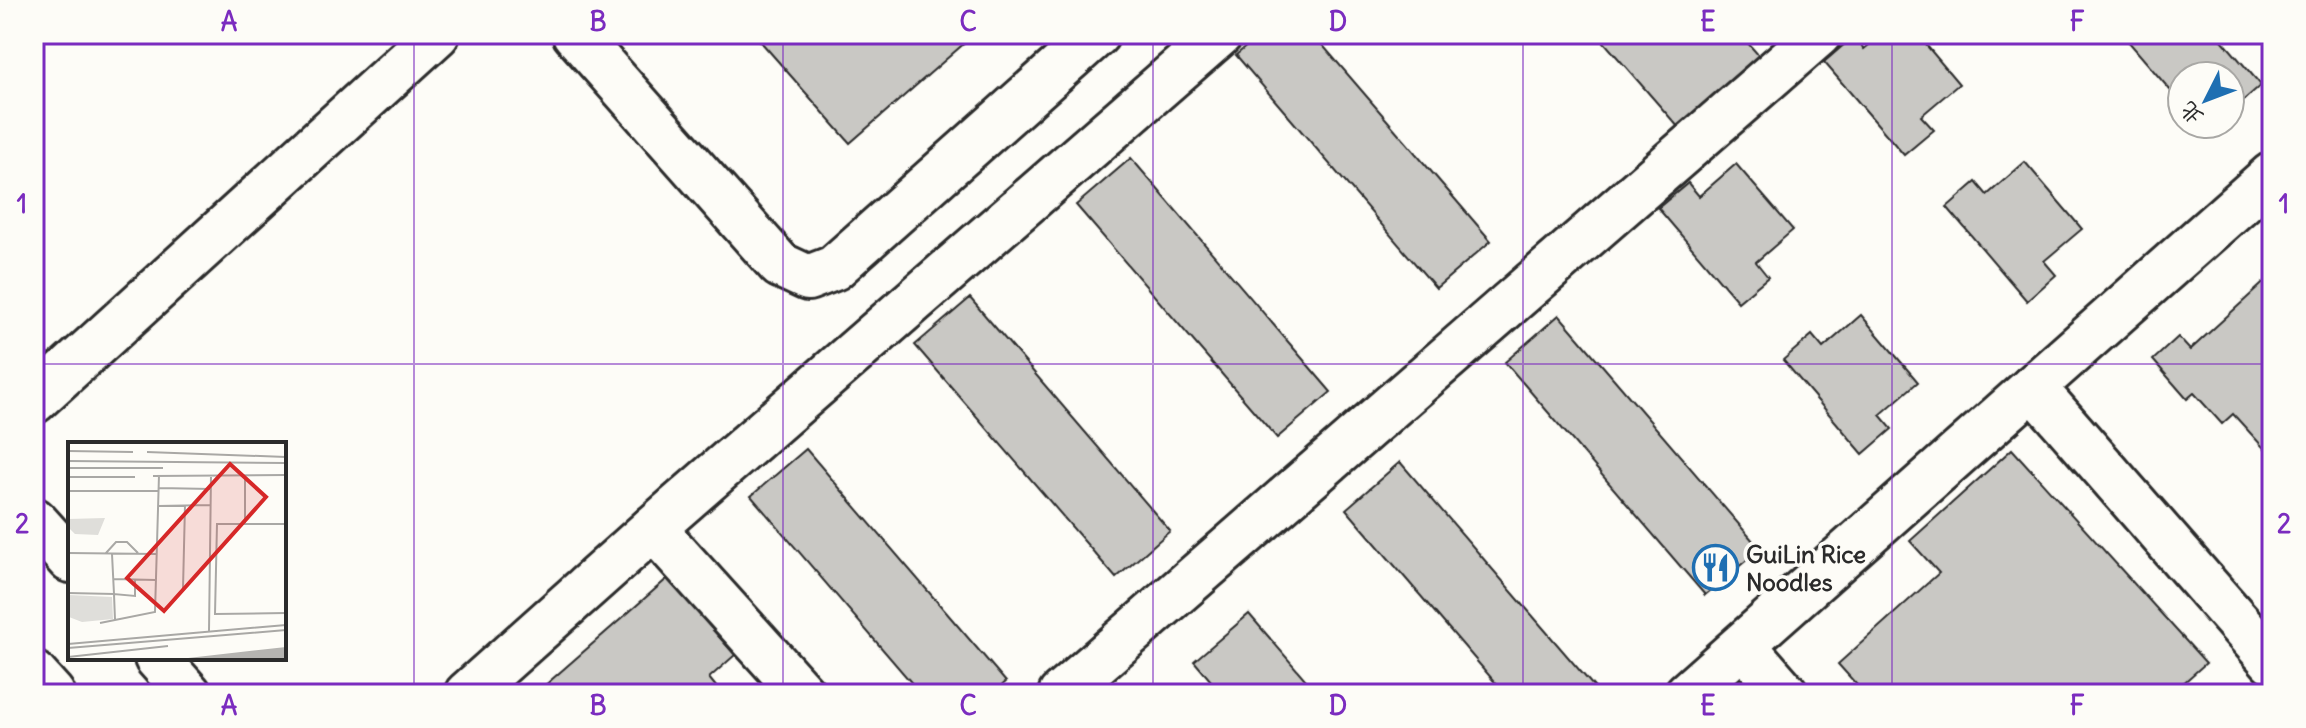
<svg xmlns="http://www.w3.org/2000/svg" width="2306" height="728" viewBox="0 0 2306 728" font-family="Delius,'LXGW WenKai TC',sans-serif">
<rect width="100%" height="100%" fill="#fdfcf7"/>
<filter id="ink" filterUnits="userSpaceOnUse"><feTurbulence type="fractalNoise" baseFrequency=".0125" numOctaves="2"/><feDisplacementMap in="SourceGraphic" scale="16" xChannelSelector="R" yChannelSelector="G"/><feConvolveMatrix kernelMatrix="1 2 1 2 8 2 1 2 1" color-interpolation-filters="sRGB"/></filter>
<g filter="url(#ink)">
<!-- building -->
<g fill="#c9c8c4" stroke="#2b2b2b" stroke-width="2">
<path d="M754,34H975L850,143Z"/>
<path d="M1261,34H1313L1491,241L1436,288L1236,55Z"/>
<path d="M1597,34H1740L1767,65L1686,136Z"/>
<path d="M1882,34H1917L1959,84L1921,116L1934,130L1904,155L1824,62L1854,36L1864,49Z"/>
<path d="M2122,34H2217L2261,85L2230,112V76H2182V104Z"/>
<path d="M1131,158L1331,392L1277,438L1076,205Z"/>
<path d="M2025,162L2082,229L2044,261L2056,275L2027,301L1947,207L1976,182L1987,195Z"/>
<path d="M1736,164L1793,230L1756,262L1768,277L1738,302L1658,208L1688,183L1699,196Z"/>
<path d="M2272,275V457L2233,414L2222,424L2194,393L2187,399L2153,360L2178,337L2190,350Z"/>
<path d="M970,298L1170,531L1116,578L915,345Z"/>
<path d="M1559,315L1760,549L1705,595L1505,362Z"/>
<path d="M1861,315L1918,382L1880,415L1892,429L1863,454L1783,360L1812,335L1823,348Z"/>
<path d="M806,449L1006,682L992,694H921L751,496Z"/>
<path d="M2012,449L2206,663L2171,694H1865L1838,664L1939,573L1910,541Z"/>
<path d="M1400,462L1600,694H1505L1346,509Z"/>
<path d="M668,578L735,655L709,678L722,694H535Z"/>
<path d="M1249,614L1318,694H1222L1194,661Z"/>
<path d="M1117,683L1127,694H1105Z"/>
</g>
<g fill="none" stroke-linecap="round" stroke-linejoin="round">
<defs>
<g id="minor">
<path d="M575,34L780,265L808,278L834,268L1097,34"/>
<path d="M2033,387L2272,661"/>
<path d="M34,401L437,34"/>
<path d="M34,520L70,560"/>
<path d="M653,528L803,694"/>
<path d="M1743,645L1786,694"/>
<path d="M157,658L189,694"/>
<path d="M467,694L653,528L1220,34"/>
<path d="M1061,694L1819,34"/>
<path d="M1687,694L2272,175"/>
</g>
<path id="highway" d="M34,674L52,694"/>
</defs>
<!-- minor casing -->
<use href="#minor" stroke="#2b2b2b" stroke-width="50"/>
<!-- highway casing -->
<use href="#highway" stroke="#2b2b2b" stroke-width="50"/>
<!-- minor -->
<use href="#minor" stroke="#fdfcf7" stroke-width="44"/>
<!-- highway -->
<use href="#highway" stroke="#fdfcf7" stroke-width="44"/>
</g>
</g>
<!-- grid -->
<path fill="none" stroke="#7b2cbf" stroke-width="2" stroke-opacity="0.55" d="M414,34V694M783,34V694M1153,34V694M1523,34V694M1892,34V694M34,364H2272"/>
<!-- icons -->
<defs>
<symbol id="restaurant-ring" viewBox="-11 -11 22 22"><circle r="9.5" fill="#fdfcf7" stroke="#1f6fb2" stroke-width="1.5"/><path d="M-5-6h1v4h1v-4h1v4h1v-4h1v5L-1.5 .5V6h-2V.5L-5-1ZM5-6V6H3V1.5H1.5Q1.5-4 5-6Z" fill="#1f6fb2"/></symbol>
</defs>
<g fill-rule="evenodd">
<use href="#restaurant-ring" x="1690" y="542" width="51" height="51"/>
</g>
<g text-anchor="middle" dominant-baseline="central" stroke-width="7" stroke-linejoin="round" paint-order="stroke">
<!-- poi labels -->
<g font-size="24" font-weight="bold" fill="#2b2b2b" stroke="#fdfcf7" text-anchor="start">
<text x="1746" y="554">GuiLin Rice<tspan x="1746" dy="28">Noodles</tspan></text>
</g>
</g>
<!-- overview -->
<g transform="translate(68 442)">
<rect width="218" height="218" fill="#fdfcf7"/>
<path d="M37,76L30,93L7,92L0,85V77ZM1,153L44,155L45,177L14,180L1,175Z" fill="#dfdeda"/>
<path d="M218,205V218H100L120,216Z" fill="#b5b4b1"/>
<path fill="none" stroke="#a9a8a5" stroke-width="2" d="M0,9L65,10M79,10L218,15M0,19L218,21M0,26H95M177,33V82M85,34L218,33M0,35H67M91,46L143,47M0,49H91M90,64L143,63M218,82H149L147,172L218,171M0,111L89,112M38,111L48,100H59L70,111M45,137L88,138M115,147L117,63M0,151L46,152L44,112M47,178L46,152L67,154V138M32,181L87,170L91,33M141,189L143,33M0,202L218,183M0,206L218,188M0,215L100,204"/>
<path fill="#d62828" fill-opacity="0.15" stroke="#d62828" stroke-width="4" d="M162,22L198,55L96,169L59,136Z"/>
<rect width="218" height="218" fill="none" stroke="#2b2b2b" stroke-width="4"/>
</g>
<!-- margin -->
<rect width="2306" height="728" fill="none" stroke="#fdfcf7" stroke-width="88"/>
<!-- north arrow -->
<g transform="translate(2206 100) rotate(228)"><circle r="38" fill="#fdfcf7" stroke="#a9a8a5" stroke-width="2"/>
<path d="M0-6L14 30L0 20L-14 30Z" fill="#1f6fb2"/>
<text y="-12" font-size="22" font-weight="bold" text-anchor="middle" fill="#2b2b2b">北</text>
</g>
<rect x="44" y="44" width="2218" height="640" fill="none" stroke="#7b2cbf" stroke-width="3"/>
<g font-size="26" text-anchor="middle" font-weight="bold" fill="#7b2cbf">
<text x="229" y="31">A</text>
<text x="598" y="31">B</text>
<text x="968" y="31">C</text>
<text x="1338" y="31">D</text>
<text x="1708" y="31">E</text>
<text x="2077" y="31">F</text>
<text x="22" y="213">1</text>
<text x="2284" y="213">1</text>
<text x="22" y="533">2</text>
<text x="2284" y="533">2</text>
<text x="229" y="715">A</text>
<text x="598" y="715">B</text>
<text x="968" y="715">C</text>
<text x="1338" y="715">D</text>
<text x="1708" y="715">E</text>
<text x="2077" y="715">F</text>
</g>
</svg>
